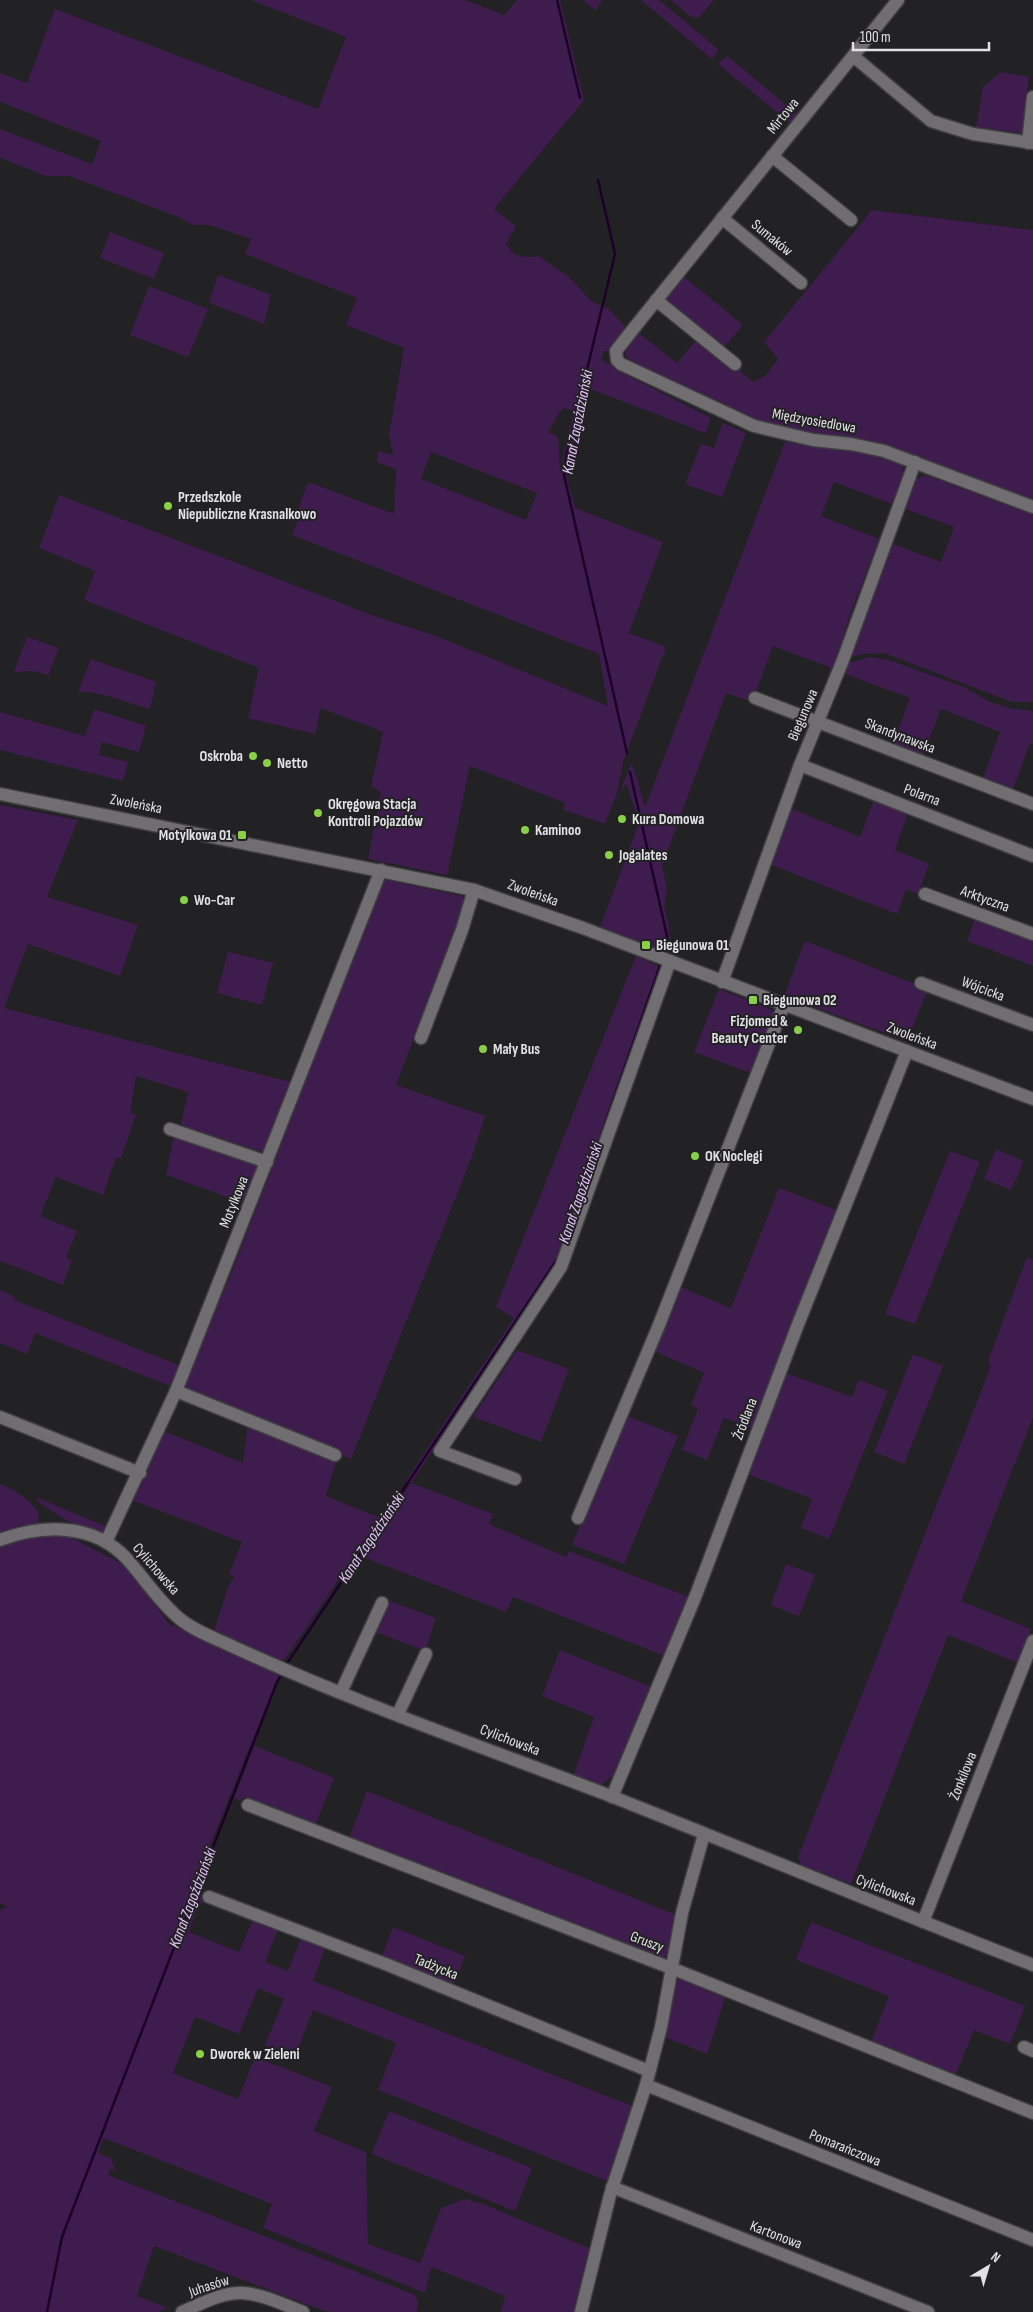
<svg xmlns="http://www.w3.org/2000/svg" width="1033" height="2312" viewBox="0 0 1033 2312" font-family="'Sofia Sans Condensed',sans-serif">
<rect width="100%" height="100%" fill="#222123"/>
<!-- green -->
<g fill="#3e1d4e" fill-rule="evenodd">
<path d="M251,0H465L504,15L517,0H560L584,100L494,209L516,226L506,244C515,258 523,258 538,256L569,277L591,301L608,309L624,325L625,333L611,351H604L601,360L621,370L620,372L711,418L705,433L588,388L566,475L575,508L663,542L629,633L666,647L623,762L617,793L605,824L563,810L565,803L470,766L447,875L368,859L381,792L371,787L383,732L321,708L315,734L248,718L259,668L84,600L95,571L39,548L59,495L377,617L436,636L608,706L599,654L292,535L300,514L297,513L308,482L394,514L396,469L377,462L378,451L393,455L389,435L404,348L346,325L357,298L245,254L251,239L209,225H192L181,218L69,176H46L0,158V129L92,164L101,141L0,102V73L27,83L55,9L318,109L346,37ZM564,408L574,411L560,469L558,437L548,432L558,414ZM431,452L537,493L526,520L421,479Z"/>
<path d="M583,0H602L596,11Z"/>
<path d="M641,0H659L719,50L712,59Z"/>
<path d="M671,0H714L698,18L690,16Z"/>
<path d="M727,56L797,114L790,123L718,64Z"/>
<path d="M1001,72L1029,77L1022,133L976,127L983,87Z"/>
<path d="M872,210L1033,230V501L899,450L845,437L788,430L742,416L633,364L635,362L625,356L626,350L637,332L677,363L698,338L738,364L742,368L740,371L753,382L765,376L778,359L764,342Z"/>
<path d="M110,232L164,253L154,279L100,258Z"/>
<path d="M218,275L271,295L264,324L209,303Z"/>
<path d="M683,276L743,325L722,350L663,301Z"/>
<path d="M149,286L208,309L188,357L130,335Z"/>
<path d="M723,423L746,433L722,497L685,484L701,444L714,448Z"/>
<path d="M785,442L854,451L890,461L903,466V475L892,504L834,482L821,516L879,539L848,620L827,692L816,717L811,714L814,712L831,668L773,646L752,702L726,693L662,866L667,890L664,906L669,927L671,953L600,927L639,823L626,783L621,794L623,783L632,763L645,807Z"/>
<path d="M926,475L1033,515V702H1012L884,653L863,654L851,657L893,544L941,562L954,527L906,509L916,479Z"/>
<path d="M27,637L59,648L48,675L34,671L14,672Z"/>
<path d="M869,657L889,660L964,687L990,702L1009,708L1033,711V744L1030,743L1012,792L982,781L1000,732L941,709L922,757L892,747L910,698L845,674L849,663Z"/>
<path d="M91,659L156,682L150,709C125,703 104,691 78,692Z"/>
<path d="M94,709L146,726L139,752L102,742L99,755L128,762L123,781L0,750V712L85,736Z"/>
<path d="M874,800L908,813L895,850L929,864L918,894L906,889L897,914L771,865L792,809L860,837Z"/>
<path d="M0,805L78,820L47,897L138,925L120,976L28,944L4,1008L294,1083L266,1153L183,1126L181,1123L188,1092L136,1076L130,1113L136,1115L121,1158L116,1157L103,1195L56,1177L40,1216L77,1231L66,1257L72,1260L63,1285L0,1261Z"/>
<path d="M383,879L465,897L466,900L396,1085L485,1116L471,1159L351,1459L180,1390L230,1277Z"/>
<path d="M976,916L1033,937V966L967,941Z"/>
<path d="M805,941L928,989L907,1041L784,996Z"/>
<path d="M228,952L273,963L262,1005L217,993Z"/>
<path d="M636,956L664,969L558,1263L411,1483L493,1514L489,1524L566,1557L569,1551L689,1597L665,1656L513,1597L506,1612L360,1556L411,1483L406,1481L514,1318L496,1307Z"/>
<path d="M719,989L777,1012L753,1074L694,1052Z"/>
<path d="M174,1135L262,1164L246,1204L166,1175Z"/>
<path d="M996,1149L1024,1161L1011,1190L984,1179Z"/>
<path d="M950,1151L980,1162L915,1324L885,1314Z"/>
<path d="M779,1188L839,1211L756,1430L724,1418L707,1460L682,1450L698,1409L691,1405L704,1373L654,1351L680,1287L731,1308Z"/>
<path d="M1027,1257L1033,1260V1417L961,1601L1031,1629L1018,1663L948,1635L851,1884L801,1865L798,1857L986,1379L991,1365L988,1361Z"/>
<path d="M0,1290L10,1294L17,1301L183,1367L175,1388L35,1333L27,1354L0,1343Z"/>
<path d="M517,1350L569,1369L541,1442L473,1417Z"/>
<path d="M913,1354L943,1366L904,1464L874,1452Z"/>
<path d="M786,1373L852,1397L859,1380L888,1391L829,1539L801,1528L812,1499L748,1474Z"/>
<path d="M625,1415L678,1436L624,1564L572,1545Z"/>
<path d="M248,1423L337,1458L326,1496L380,1518L282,1663L213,1634L228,1587L234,1577L229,1574L242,1542L129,1499L161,1430L243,1463Z"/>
<path d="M0,1484C12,1488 57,1514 31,1528C23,1532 9,1532 0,1534Z"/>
<path d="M38,1498L110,1528C107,1530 104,1533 100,1533C86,1534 48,1509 37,1501Z"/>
<path d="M56,1536L70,1537L126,1566L169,1624L281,1670L192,1889L207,1901L199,1904L189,1932L239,1952L253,1919L278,1929L265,1962L288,1971L301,1938L325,1948L313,1981L635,2107L610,2182L378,2090L396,2043L313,2010L295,2056L265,2045L284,1999L258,1988L239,2034L195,2017L173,2073L238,2099L255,2057L332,2087L314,2131L366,2152L368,2244L420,2263L441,2208L464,2199L483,2204L591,2249L577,2312H501L505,2296L431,2267L425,2293L263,2228L272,2204L104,2138L98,2153L111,2158L115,2171L110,2169L108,2175L415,2295L418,2301L417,2312H327L154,2246L137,2296L168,2308L158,2312H0V1910L7,1906L0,1903V1547L29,1538Z"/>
<path d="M786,1564L815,1575L799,1616L771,1605Z"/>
<path d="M387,1600L436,1618L425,1651L373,1631Z"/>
<path d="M560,1650L654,1688L619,1771L597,1788L572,1779L594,1717L542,1696Z"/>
<path d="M254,1746L334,1778L315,1826L242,1798L241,1801L234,1798Z"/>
<path d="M367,1791L676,1915L668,1956L658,1960L349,1838Z"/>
<path d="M811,1922L1025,2006L1010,2044L974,2030L955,2076L871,2043L889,1996L796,1960Z"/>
<path d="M393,1927L465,1956L452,1988L381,1959Z"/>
<path d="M679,1979L725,1998L707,2054L664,2037L675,1984Z"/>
<path d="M389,2111L532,2168L515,2211L372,2154Z"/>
</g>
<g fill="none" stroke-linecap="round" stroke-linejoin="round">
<!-- stream -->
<g stroke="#1d002a" stroke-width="2.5">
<path d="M557,0L580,98"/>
<path d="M598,180L615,254L566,456L564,475L627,753"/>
<path d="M630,772L667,936V948L664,955"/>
<path d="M570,1224L661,963"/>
<path d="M286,1665L558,1258"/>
<path d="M47,2312L62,2237L277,1682L283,1672"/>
</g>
<defs>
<g id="minor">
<path d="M898,0L634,328L616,351L617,360L621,364L754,426L813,440L851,444L884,451L1033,507"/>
<path d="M853,56L931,121L973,134L1033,143"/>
<path d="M1028,143L1033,97"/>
<path d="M772,156L851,220"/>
<path d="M722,218L801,283"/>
<path d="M656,300L735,364"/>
<path d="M755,698L1033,804"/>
<path d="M800,765L1033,856"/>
<path d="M0,794L474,890L583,928L1033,1099"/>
<path d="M925,894L1033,934"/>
<path d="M722,982L800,765L843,660L915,462"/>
<path d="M921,983L1033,1025"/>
<path d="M421,1038L462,930L474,890"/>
<path d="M170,1129L267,1162"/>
<path d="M176,1391L335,1455"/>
<path d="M0,1417L140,1473"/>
<path d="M515,1479L440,1451L561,1267L670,961"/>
<path d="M578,1518L659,1325L784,1005"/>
<path d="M0,1540C43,1524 94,1523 127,1559C145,1579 159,1602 180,1619C193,1630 210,1636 225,1643C350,1701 480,1746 608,1795C750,1851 891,1910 1033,1965"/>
<path d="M106,1542L176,1391L381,870"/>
<path d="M341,1692L382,1603"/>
<path d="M398,1714L426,1654"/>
<path d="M612,1797L696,1595L797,1327L907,1051"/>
<path d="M248,1805L671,1968L1033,2113"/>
<path d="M209,1897L388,1965L649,2071"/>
<path d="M923,1922L1033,1641"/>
<path d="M1024,2047L1033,2051"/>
<path d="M646,2085L1033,2240"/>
<path d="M612,2187L928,2312"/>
<path d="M182,2312C201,2304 222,2292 242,2293C263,2294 284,2305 303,2312"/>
<path d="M581,2312L610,2195L646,2085L661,2027L682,1913L704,1834"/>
</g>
</defs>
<!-- minor casing -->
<use href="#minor" stroke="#3f3e40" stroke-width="15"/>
<!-- minor -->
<use href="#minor" stroke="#706e71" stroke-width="12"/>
</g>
<!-- markers -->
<g fill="#89cf48" stroke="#222123" stroke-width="2">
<circle cx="168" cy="506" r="5"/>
<circle cx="253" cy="756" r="5"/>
<circle cx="267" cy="763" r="5"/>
<circle cx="318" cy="813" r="5"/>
<circle cx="622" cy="819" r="5"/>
<circle cx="525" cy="830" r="5"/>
<rect x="237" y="830" width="10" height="10" rx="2.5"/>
<circle cx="609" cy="855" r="5"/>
<circle cx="184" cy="900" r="5"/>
<rect x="641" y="940" width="10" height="10" rx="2.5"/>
<rect x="748" y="995" width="10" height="10" rx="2.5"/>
<circle cx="798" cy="1030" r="5"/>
<circle cx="483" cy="1049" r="5"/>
<circle cx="695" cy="1156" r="5"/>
<circle cx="200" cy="2054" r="5"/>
</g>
<g text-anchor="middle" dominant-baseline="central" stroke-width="4" stroke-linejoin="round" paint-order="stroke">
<!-- street labels -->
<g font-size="15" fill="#e2e1e3" stroke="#222123">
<text transform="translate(783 116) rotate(-51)">Mirtowa</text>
<text transform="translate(772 238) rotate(39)">Sumaków</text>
<text transform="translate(814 421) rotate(10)">Międzyosiedlowa</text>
<text transform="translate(803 715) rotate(-67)">Biegunowa</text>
<text transform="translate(900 736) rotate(21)">Skandynawska</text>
<text transform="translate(922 795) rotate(21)">Polarna</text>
<text transform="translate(136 804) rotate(11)">Zwoleńska</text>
<text transform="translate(533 893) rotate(20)">Zwoleńska</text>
<text transform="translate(985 899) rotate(20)">Arktyczna</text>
<text transform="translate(983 989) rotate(21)">Wójcicka</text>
<text transform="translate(912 1036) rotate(21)">Zwoleńska</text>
<text transform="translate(234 1202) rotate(-68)">Motylkowa</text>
<text transform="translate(745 1419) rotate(-69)">Źródlana</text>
<text transform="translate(156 1569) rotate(49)">Cylichowska</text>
<text transform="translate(510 1740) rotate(21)">Cylichowska</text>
<text transform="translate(963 1776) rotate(-68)">Żonkilowa</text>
<text transform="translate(886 1890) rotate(21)">Cylichowska</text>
<text transform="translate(647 1942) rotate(21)">Gruszy</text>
<text transform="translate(436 1967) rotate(22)">Tadżycka</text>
<text transform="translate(845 2148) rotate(22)">Pomarańczowa</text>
<text transform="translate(776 2235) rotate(21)">Kartonowa</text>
<text transform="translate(209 2286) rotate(-18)">Juhasów</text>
</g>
<!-- poi labels -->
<g font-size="15" font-weight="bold" fill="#e2e1e3" stroke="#222123" text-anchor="start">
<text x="178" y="497">Przedszkole<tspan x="178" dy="17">Niepubliczne Krasnalkowo</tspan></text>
<text x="243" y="756" text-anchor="end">Oskroba</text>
<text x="277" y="763">Netto</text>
<text x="328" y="804">Okręgowa Stacja<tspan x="328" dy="17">Kontroli Pojazdów</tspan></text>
<text x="632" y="819">Kura Domowa</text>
<text x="535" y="830">Kaminoo</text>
<text x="232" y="835" text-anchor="end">Motylkowa 01</text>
<text x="619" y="855">Jogalates</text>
<text x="194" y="900">Wo-Car</text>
<text x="656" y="945">Biegunowa 01</text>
<text x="763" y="1000">Biegunowa 02</text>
<text x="788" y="1021" text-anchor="end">Fizjomed &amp;<tspan x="788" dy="17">Beauty Center</tspan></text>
<text x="493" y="1049">Mały Bus</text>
<text x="705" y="1156">OK Noclegi</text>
<text x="210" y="2054">Dworek w Zieleni</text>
</g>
<!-- water labels -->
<g font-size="16" font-style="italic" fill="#e5c3fa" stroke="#222123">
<text transform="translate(578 422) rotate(-79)">Kanał Zagoździański</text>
<text transform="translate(581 1193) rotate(-71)">Kanał Zagoździański</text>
<text transform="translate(372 1538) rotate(-56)">Kanał Zagoździański</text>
<text transform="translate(193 1898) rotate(-69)">Kanał Zagoździański</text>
</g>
</g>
<!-- north arrow -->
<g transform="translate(988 2267) rotate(38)" stroke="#222123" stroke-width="4" paint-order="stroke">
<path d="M0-4L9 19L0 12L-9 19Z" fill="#e2e1e3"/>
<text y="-8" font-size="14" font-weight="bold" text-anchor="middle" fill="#e2e1e3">N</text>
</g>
<!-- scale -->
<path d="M853 42v8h136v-8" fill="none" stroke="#e2e1e3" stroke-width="2.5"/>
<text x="860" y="42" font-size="15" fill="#e2e1e3" stroke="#222123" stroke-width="4" paint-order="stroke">100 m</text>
</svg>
